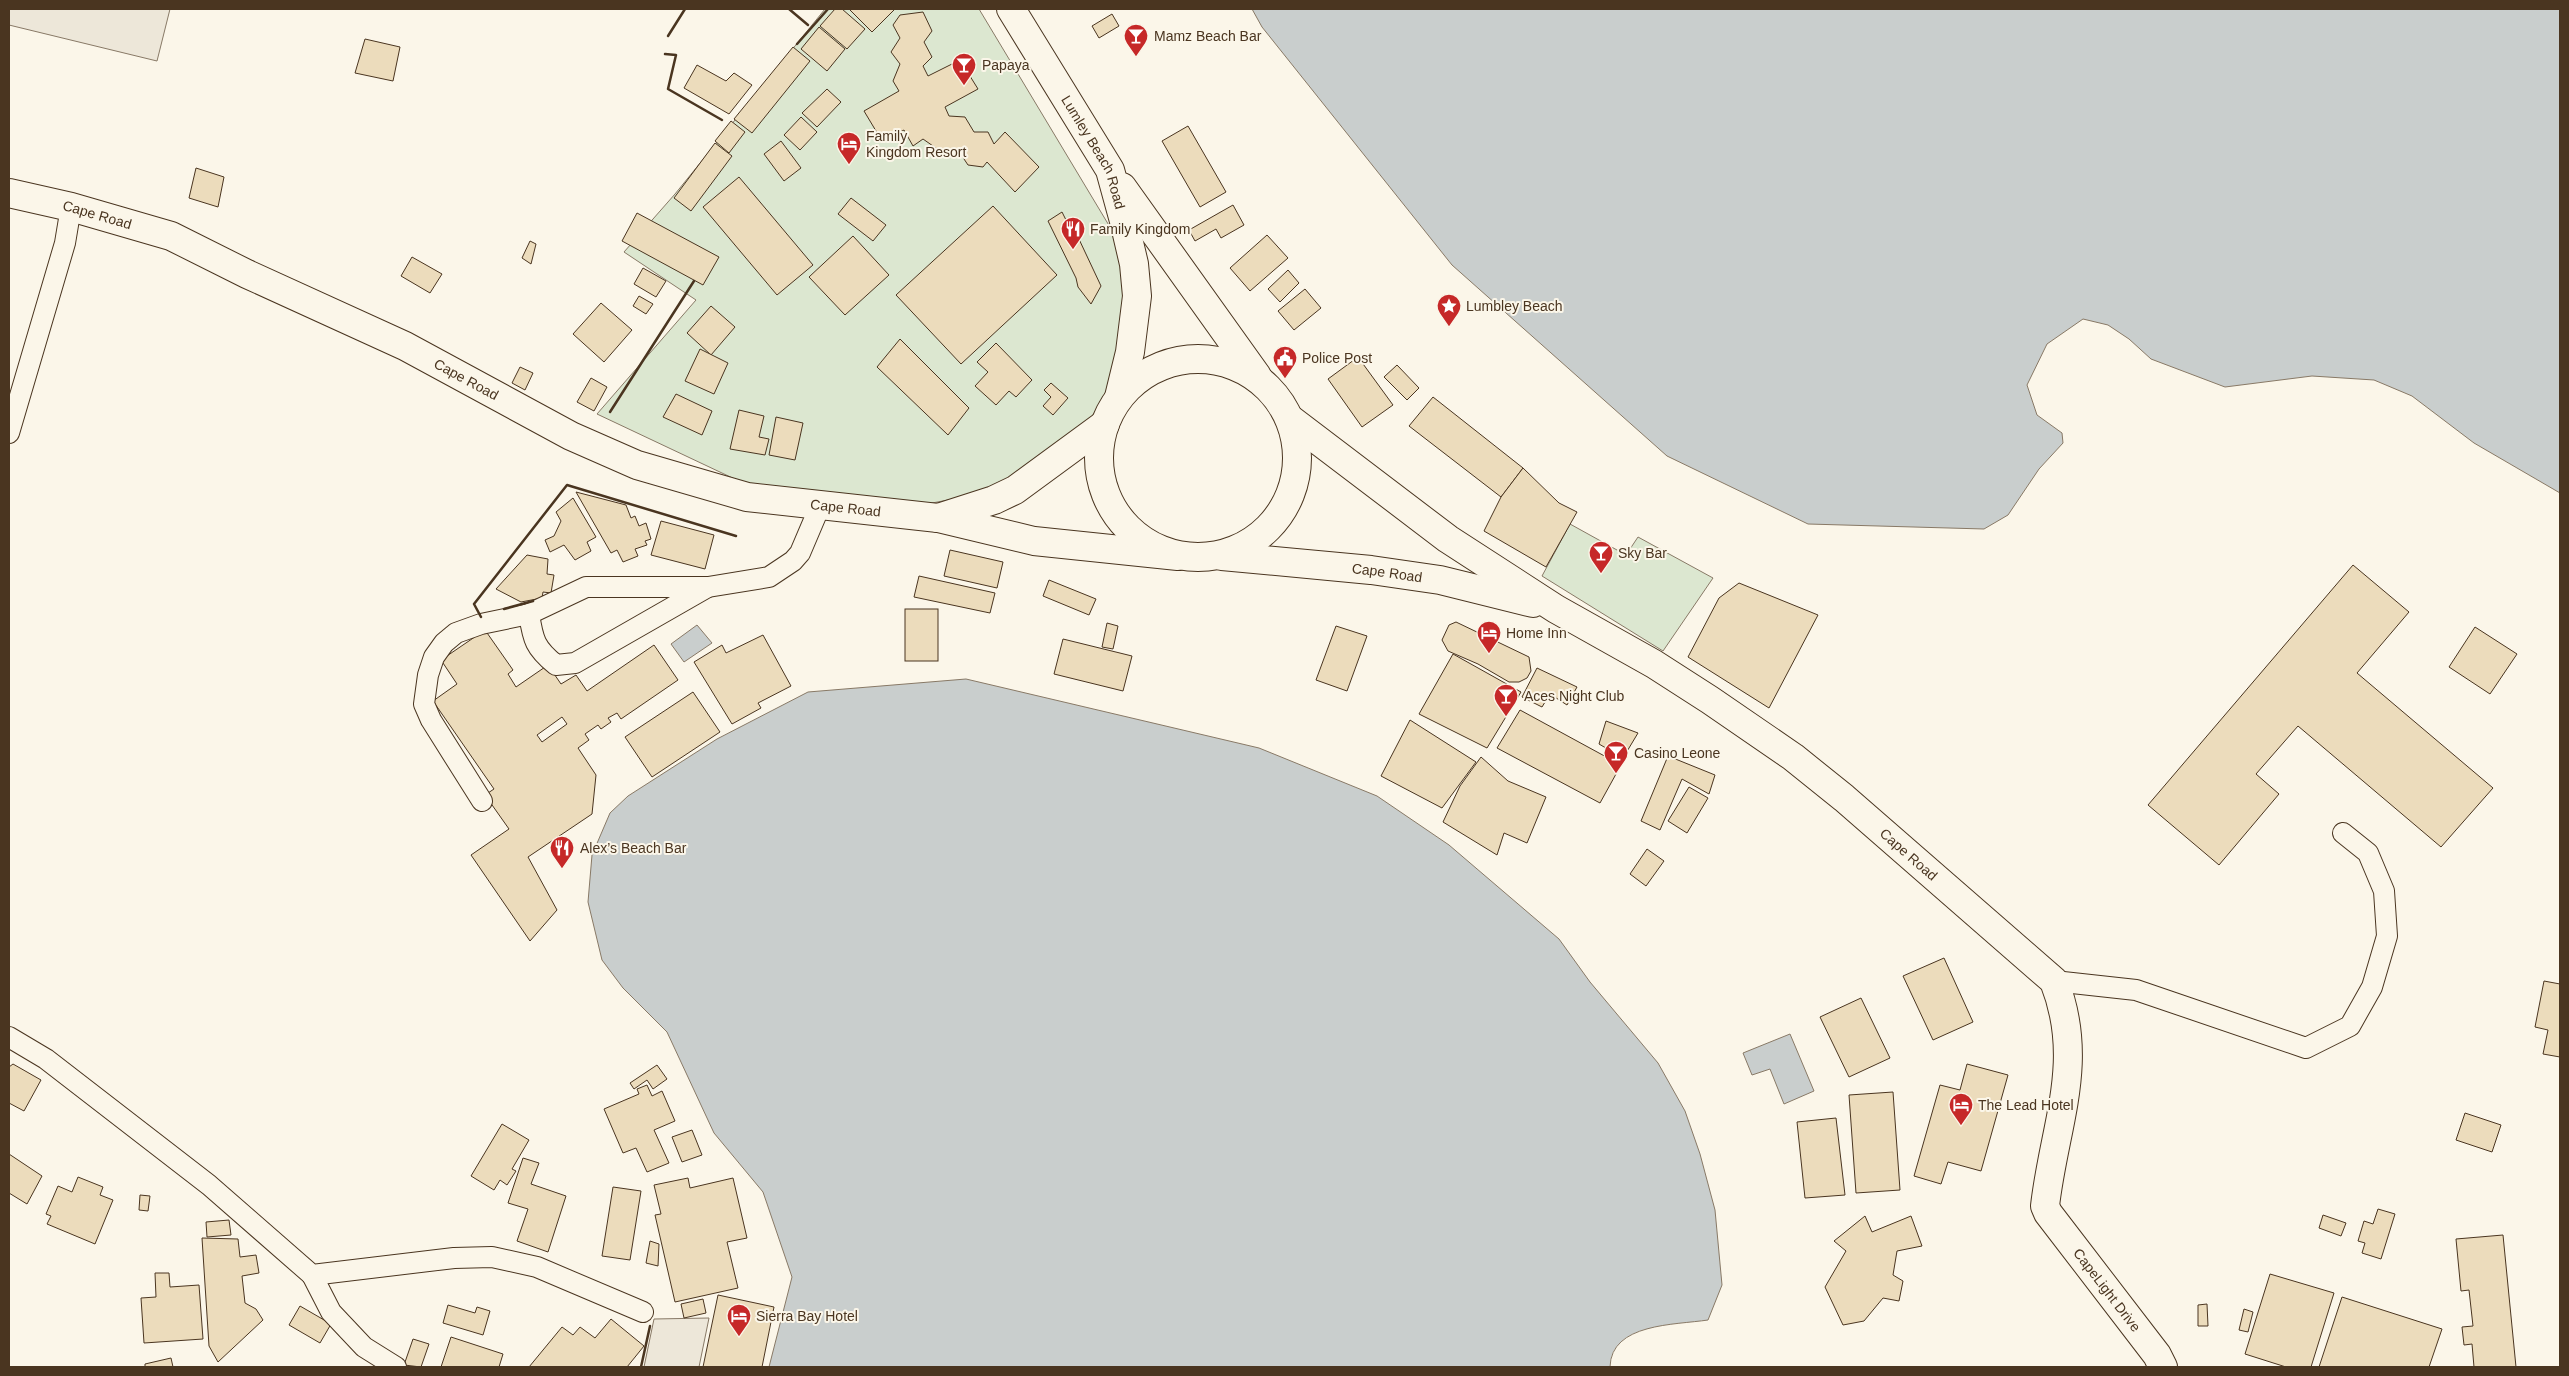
<svg xmlns="http://www.w3.org/2000/svg" width="2569" height="1376" viewBox="0 0 2569 1376" font-family="Arial,sans-serif">
<rect width="100%" height="100%" fill="#fbf6e9"/>
<!-- green -->
<g fill="#dce7d0" stroke="#887966">
<path d="M825,9H979L1143,282L1105,413L1005,489L901,509L758,490L597,414L696,300L624,252L675,194Z"/>
<path d="M1570,524L1626,555L1638,537L1713,578L1663,651L1542,576Z"/>
</g>
<!-- parking -->
<g fill="#ede7d9" stroke="#887966">
<path d="M9,9H170L157,61L9,25Z"/>
<path d="M709,1318L699,1367H644L654,1319Z"/>
</g>
<!-- water -->
<g fill="#c9cecd" stroke="#887966">
<path d="M1252,9H2560V493L2474,443L2412,396L2374,380L2312,376L2225,387L2151,359L2129,339L2108,325L2083,319L2047,344L2027,385L2037,415L2062,433L2063,443L2039,469L2008,515L1984,529L1808,524L1667,456L1452,265L1262,27Z"/>
<path d="M697,625L712,643L684,662L671,644Z"/>
<path d="M966,679L1259,748L1377,796L1449,845L1559,939L1590,982L1658,1063L1685,1111L1700,1154L1715,1210L1722,1285L1708,1320C1675,1325 1611,1323 1610,1367H769L792,1277L763,1192L714,1133L667,1032L623,988L602,960L588,902L592,855L610,813L628,796L717,739L808,692Z"/>
<path d="M1790,1034L1814,1091L1784,1104L1770,1069L1752,1075L1743,1053Z"/>
</g>
<!-- building -->
<g fill="#ecdcbc" stroke="#4a3520" fill-rule="evenodd">
<path d="M835,9H842L865,29L847,49L820,26Z"/>
<path d="M849,9H895L872,32Z"/>
<path d="M923,12L932,31L924,42L932,57L923,66L928,76L960,60L978,89L945,107L949,116L965,117L974,132H988L994,144L1005,132L1039,167L1015,192L987,162L983,167L968,165L958,150L943,153L923,139L913,146L904,130L882,141L864,111L899,91L893,81L900,64L891,52L900,38L893,25L900,15Z"/>
<path d="M1112,14L1119,26L1099,38L1092,26Z"/>
<path d="M819,27L845,49L827,71L801,49Z"/>
<path d="M365,39L400,47L393,81L355,73Z"/>
<path d="M793,47L810,61L752,133L734,119Z"/>
<path d="M697,65L726,81L734,73L752,85L729,114L684,88Z"/>
<path d="M827,89L841,102L817,127L802,113Z"/>
<path d="M801,117L817,132L800,150L784,135Z"/>
<path d="M731,121L745,132L729,153L715,141Z"/>
<path d="M1188,126L1226,192L1200,207L1162,141Z"/>
<path d="M781,141L801,168L784,181L764,154Z"/>
<path d="M715,143L732,156L691,211L674,198Z"/>
<path d="M196,168L224,177L218,207L189,198Z"/>
<path d="M739,177L813,265L777,295L703,207Z"/>
<path d="M851,198L886,225L873,241L838,214Z"/>
<path d="M1233,205L1244,225L1221,238L1216,229L1195,241L1189,230Z"/>
<path d="M993,206L1057,275L961,364L896,295Z"/>
<path d="M1062,212L1067,222L1070,220L1101,286L1091,304L1078,287L1076,278L1048,221Z"/>
<path d="M637,213L719,257L703,285L622,241Z"/>
<path d="M1267,235L1288,258L1250,291L1230,268Z"/>
<path d="M853,236L889,275L845,315L809,277Z"/>
<path d="M530,241L536,244L531,264L522,258Z"/>
<path d="M412,257L442,274L430,293L401,276Z"/>
<path d="M643,268L666,281L656,297L634,284Z"/>
<path d="M1288,270L1299,283L1280,302L1268,289Z"/>
<path d="M1305,289L1321,308L1294,330L1278,311Z"/>
<path d="M639,296L653,304L646,314L633,306Z"/>
<path d="M601,303L632,330L604,362L573,334Z"/>
<path d="M711,306L735,327L711,355L687,333Z"/>
<path d="M900,339L969,408L948,435L877,367Z"/>
<path d="M996,343L1032,380L1016,397L1009,391L996,405L975,386L988,372L977,362Z"/>
<path d="M700,349L728,363L714,394L685,381Z"/>
<path d="M1358,357L1393,405L1362,427L1328,379Z"/>
<path d="M1397,365L1419,388L1407,400L1384,377Z"/>
<path d="M520,367L533,373L525,390L512,383Z"/>
<path d="M591,378L607,387L594,411L577,402Z"/>
<path d="M1051,383L1068,398L1053,415L1043,406L1051,397L1044,390Z"/>
<path d="M676,394L712,411L702,435L663,417Z"/>
<path d="M1433,397L1523,468L1501,497L1409,426Z"/>
<path d="M739,410L764,416L759,437L769,439L765,455L730,449Z"/>
<path d="M776,417L803,423L795,460L769,455Z"/>
<path d="M1523,468L1559,503L1577,512L1546,567L1484,531L1501,497Z"/>
<path d="M576,492L626,505L631,518L635,516L639,526L646,523L651,539L645,541L647,545L635,549L638,556L623,562L617,550L611,553Z"/>
<path d="M573,498L596,537L587,542L591,551L575,560L564,545L550,552L545,540L554,536L561,521L556,512Z"/>
<path d="M661,521L714,535L705,569L651,555Z"/>
<path d="M950,550L1003,562L997,588L944,576Z"/>
<path d="M527,555L548,559L547,574L554,575L551,593L543,592L542,598L521,602L496,589Z"/>
<path d="M2353,565L2409,612L2357,673L2493,788L2441,847L2298,726L2256,774L2279,794L2219,865L2148,805Z"/>
<path d="M919,576L995,593L990,613L914,597Z"/>
<path d="M1049,580L1096,599L1089,615L1043,596Z"/>
<path d="M1739,583L1818,615L1769,708L1688,657L1719,598Z"/>
<rect x="905" y="609" width="33" height="52"/>
<path d="M1456,622L1529,657L1531,671L1527,678L1519,682H1509L1478,664L1448,651L1442,640L1449,625Z"/>
<path d="M1107,623L1118,626L1113,649L1102,647Z"/>
<path d="M1336,626L1367,636L1347,691L1316,680Z"/>
<path d="M2475,627L2517,654L2490,694L2449,667Z"/>
<path d="M485,630L513,670L508,674L516,687L548,665L561,684L576,675L587,691L654,645L678,680L621,719L617,713L608,718L611,722L601,729L598,725L585,734L589,740L578,748L596,775L592,814L528,857L557,910L530,941L471,855L509,829L485,795L494,789L433,701L457,684L441,660ZM562,717L567,724L542,742L537,735Z"/>
<path d="M763,635L791,686L758,703L761,708L732,724L694,662L722,645L726,653Z"/>
<path d="M1063,639L1132,656L1123,691L1054,674Z"/>
<path d="M1453,654L1521,692L1487,748L1419,714Z"/>
<path d="M1537,668L1577,687L1567,705L1550,694L1542,707L1522,697Z"/>
<path d="M693,692L720,732L652,777L625,737Z"/>
<path d="M1520,710L1621,765L1600,803L1497,748Z"/>
<path d="M1410,720L1476,762L1442,808L1381,776Z"/>
<path d="M1606,721L1638,733L1623,758L1599,744Z"/>
<path d="M1668,756L1715,775L1709,794L1682,779L1660,830L1641,821Z"/>
<path d="M1481,757L1508,781L1546,797L1527,843L1504,833L1497,855L1443,822L1460,786Z"/>
<path d="M1689,787L1708,798L1687,833L1668,821Z"/>
<path d="M1647,849L1664,861L1646,886L1630,874Z"/>
<path d="M1944,958L1973,1022L1933,1040L1903,976Z"/>
<path d="M2544,981L2560,984V1057L2543,1054L2548,1030L2535,1027Z"/>
<path d="M1861,998L1890,1058L1849,1077L1820,1017Z"/>
<path d="M13,1064L41,1080L24,1111L9,1103V1067Z"/>
<path d="M1967,1064L2008,1075L1981,1171L1948,1162L1941,1184L1914,1176L1940,1085L1960,1090Z"/>
<path d="M657,1065L667,1079L653,1089L647,1080L634,1089L630,1083Z"/>
<path d="M647,1085L652,1096L662,1091L675,1121L654,1130L669,1163L647,1172L636,1148L623,1153L604,1109L639,1094L637,1089Z"/>
<path d="M1893,1092L1900,1190L1856,1193L1849,1095Z"/>
<path d="M2465,1113L2501,1125L2492,1152L2456,1140Z"/>
<path d="M1836,1118L1845,1195L1805,1198L1797,1122Z"/>
<path d="M502,1124L529,1140L512,1169L516,1171L507,1185L500,1180L494,1190L471,1176Z"/>
<path d="M692,1130L702,1155L682,1162L672,1137Z"/>
<path d="M9,1154L42,1176L27,1204L9,1193Z"/>
<path d="M523,1158L539,1163L531,1184L566,1196L548,1252L517,1241L528,1209L508,1203Z"/>
<path d="M78,1177L103,1187L100,1195L113,1200L95,1244L47,1224L51,1216L46,1214L58,1186L72,1192Z"/>
<path d="M688,1178L690,1188L733,1178L747,1238L727,1242L738,1288L675,1302L655,1215L661,1214L654,1185Z"/>
<path d="M613,1187L641,1191L630,1260L602,1256Z"/>
<path d="M140,1195L150,1196L148,1211L139,1210Z"/>
<path d="M2378,1209L2395,1214L2381,1259L2362,1253L2365,1243L2358,1241L2364,1221L2373,1224Z"/>
<path d="M2323,1215L2346,1223L2341,1236L2319,1228Z"/>
<path d="M1865,1216L1872,1232L1911,1216L1922,1246L1897,1251L1893,1275L1903,1281L1899,1301L1883,1298L1864,1321L1843,1325L1825,1287L1846,1251L1834,1241Z"/>
<path d="M229,1220L231,1235L207,1237L206,1222Z"/>
<path d="M2503,1235L2516,1367H2474L2472,1344L2464,1345L2462,1327L2473,1326L2469,1290L2461,1291L2456,1239Z"/>
<path d="M202,1238L238,1239L240,1257L256,1255L259,1273L242,1276L245,1303L256,1309L263,1320L218,1362L209,1346Z"/>
<path d="M650,1241L659,1244L658,1266L646,1263Z"/>
<path d="M155,1273H169L170,1287L199,1285L203,1339L144,1343L141,1298L156,1297Z"/>
<path d="M2270,1274L2334,1293L2311,1367H2286L2245,1354Z"/>
<path d="M718,1295L774,1307L762,1367H703Z"/>
<path d="M2342,1297L2442,1329L2429,1367H2319Z"/>
<path d="M703,1299L706,1313L684,1318L681,1304Z"/>
<path d="M2207,1304L2208,1326H2198V1305Z"/>
<path d="M448,1305L475,1313L477,1307L490,1311L483,1335L443,1323Z"/>
<path d="M300,1306L331,1324L320,1343L289,1325Z"/>
<path d="M2244,1309L2253,1312L2248,1332L2239,1330Z"/>
<path d="M611,1319L644,1346L627,1367H529L562,1327L573,1335L580,1327L595,1338Z"/>
<path d="M451,1337L503,1354L499,1367H441Z"/>
<path d="M413,1339L429,1344L421,1367L404,1365Z"/>
<path d="M171,1358L173,1367H145V1364Z"/>
</g>
<g fill="none" stroke-linecap="round" stroke-linejoin="round">
<defs>
<g id="street">
<path d="M9,433L65,243L71,207"/>
<path d="M529,614C533,640 535,648 556,665L575,663L706,588"/>
<path d="M482,801L431,720L424,704L428,675L434,657L444,643L456,633L481,624L529,614L586,587H708L769,577L793,561L800,553L820,506"/>
<path d="M2054,981L2136,990L2306,1048L2350,1026L2372,987L2387,936L2384,891L2368,853L2343,833"/>
<path d="M9,1037L46,1059L209,1185L312,1275L454,1258L492,1257L537,1267L643,1312"/>
<path d="M312,1275L331,1312L364,1347L396,1367"/>
</g>
<g id="secondary">
<path id="s1" d="M1011,9L1110,170L1124,221L1134,264L1137,296L1130,352L1119,397"/>
<path d="M1122,187L1257,376"/>
<path id="s2" d="M9,193L71,207L171,236L247,274L405,346L571,436L637,465L747,497L938,518L1034,541L1178,556"/>
<circle cx="1198" cy="458" r="99"/>
<path id="s3" d="M1290,419L1448,539L1556,609L1654,664L1710,700L1793,757L1844,798L2054,981C2086,1062 2054,1126 2045,1206L2048,1213L2157,1355L2163,1367"/>
<path d="M938,518L994,500L1015,490L1105,424"/>
<path id="s4" d="M1222,556L1371,570L1440,580L1533,603"/>
</g>
</defs>
<!-- street casing -->
<use href="#street" stroke="#4a3520" stroke-width="22"/>
<!-- secondary casing -->
<use href="#secondary" stroke="#4a3520" stroke-width="30"/>
<!-- street -->
<use href="#street" stroke="#fbf6e9" stroke-width="20"/>
<!-- secondary -->
<use href="#secondary" stroke="#fbf6e9" stroke-width="28"/>
<!-- wall -->
<g stroke="#4a3520" stroke-width="2.5">
<path d="M789,9L808,25"/>
<path d="M668,36L685,9"/>
<path d="M797,44L828,9"/>
<path d="M665,54L676,55L668,89L722,120"/>
<path d="M610,412L694,281"/>
<path d="M504,609L533,601"/>
<path d="M481,617L474,604L567,485L736,536"/>
<path d="M641,1367L650,1326"/>
</g>
</g>
<!-- icons -->
<defs>
<symbol id="bar-pin" viewBox="-11 -11 22 30"><path d="M0 17L-7.5 6A9.5 9.5 0 1 1 7.5 6Z" fill="#c62828" stroke="#fbf6e9"/><path d="M-6-5H6L.8 .8V4.5H3.5V6h-7V4.5H-.8V.8Z" fill="#fff"/></symbol>
<symbol id="hotel-pin" viewBox="-11 -11 22 30"><path d="M0 17L-7.5 6A9.5 9.5 0 1 1 7.5 6Z" fill="#c62828" stroke="#fbf6e9"/><path d="M-6-4.5h1.5V1H6V5H4.5V3h-9V5H-6ZM-4 0a1.8 1.8 0 1 1 3.6 0ZM.5 0V-2.5h3Q6-2.5 6 0Z" fill="#fff"/></symbol>
<symbol id="restaurant-pin" viewBox="-11 -11 22 30"><path d="M0 17L-7.5 6A9.5 9.5 0 1 1 7.5 6Z" fill="#c62828" stroke="#fbf6e9"/><path d="M-5-6h1v4h1v-4h1v4h1v-4h1v5L-1.5 .5V6h-2V.5L-5-1ZM5-6V6H3V1.5H1.5Q1.5-4 5-6Z" fill="#fff"/></symbol>
<symbol id="sight-pin" viewBox="-11 -11 22 30"><path d="M0 17L-7.5 6A9.5 9.5 0 1 1 7.5 6Z" fill="#c62828" stroke="#fbf6e9"/><path d="M0-6L1.8-2.2L6-1.7L2.9 1.2L3.7 5.4L0 3.3L-3.7 5.4L-2.9 1.2L-6-1.7L-1.8-2.2Z" fill="#fff"/></symbol>
<symbol id="civic-pin" viewBox="-11 -11 22 30"><path d="M0 17L-7.5 6A9.5 9.5 0 1 1 7.5 6Z" fill="#c62828" stroke="#fbf6e9"/><path d="M-.6-6.5H3V-4.5H.6V-3L4-1V1h2V6H-6V1h2V-1L-.6-3ZM-1.2 2.5V6h2.4V2.5Z" fill="#fff"/></symbol>
</defs>
<g fill-rule="evenodd">
<use href="#bar-pin" x="1122" y="22" width="28" height="38"/>
<use href="#bar-pin" x="950" y="51" width="28" height="38"/>
<use href="#hotel-pin" x="835" y="130" width="28" height="38"/>
<use href="#restaurant-pin" x="1059" y="215" width="28" height="38"/>
<use href="#sight-pin" x="1435" y="292" width="28" height="38"/>
<use href="#civic-pin" x="1271" y="344" width="28" height="38"/>
<use href="#bar-pin" x="1587" y="539" width="28" height="38"/>
<use href="#hotel-pin" x="1475" y="619" width="28" height="38"/>
<use href="#bar-pin" x="1492" y="682" width="28" height="38"/>
<use href="#bar-pin" x="1602" y="739" width="28" height="38"/>
<use href="#restaurant-pin" x="548" y="834" width="28" height="38"/>
<use href="#hotel-pin" x="1947" y="1091" width="28" height="38"/>
<use href="#hotel-pin" x="725" y="1302" width="28" height="38"/>
</g>
<g text-anchor="middle" dominant-baseline="central" stroke-width="4" stroke-linejoin="round" paint-order="stroke">
<!-- poi labels -->
<g font-size="14" fill="#4a3520" stroke="#fbf6e9" text-anchor="start">
<text x="1154" y="36">Mamz Beach Bar</text>
<text x="982" y="65">Papaya</text>
<text x="866" y="136">Family<tspan x="866" dy="16">Kingdom Resort</tspan></text>
<text x="1090" y="229">Family Kingdom</text>
<text x="1466" y="306">Lumbley Beach</text>
<text x="1302" y="358">Police Post</text>
<text x="1618" y="553">Sky Bar</text>
<text x="1506" y="633">Home Inn</text>
<text x="1524" y="696">Aces Night Club</text>
<text x="1634" y="753">Casino Leone</text>
<text x="580" y="848">Alex’s Beach Bar</text>
<text x="1978" y="1105">The Lead Hotel</text>
<text x="756" y="1316">Sierra Bay Hotel</text>
</g>
<!-- street labels -->
<g font-size="14" fill="#4a3520" stroke="#fbf6e9">
<text stroke="none"><textPath href="#s1" startOffset="166">Lumley Beach Road</textPath></text>
<text stroke="none"><textPath href="#s2" startOffset="91">Cape Road</textPath></text>
<text stroke="none"><textPath href="#s2" startOffset="496">Cape Road</textPath></text>
<text stroke="none"><textPath href="#s2" startOffset="901">Cape Road</textPath></text>
<text stroke="none"><textPath href="#s4" startOffset="166">Cape Road</textPath></text>
<text stroke="none"><textPath href="#s3" startOffset="758">Cape Road</textPath></text>
<text stroke="none"><textPath href="#s3" startOffset="1284">CapeLight Drive</textPath></text>
</g>
</g>
<!-- border -->
<rect width="2569" height="1376" fill="none" stroke="#4a3520" stroke-width="20"/>
</svg>
